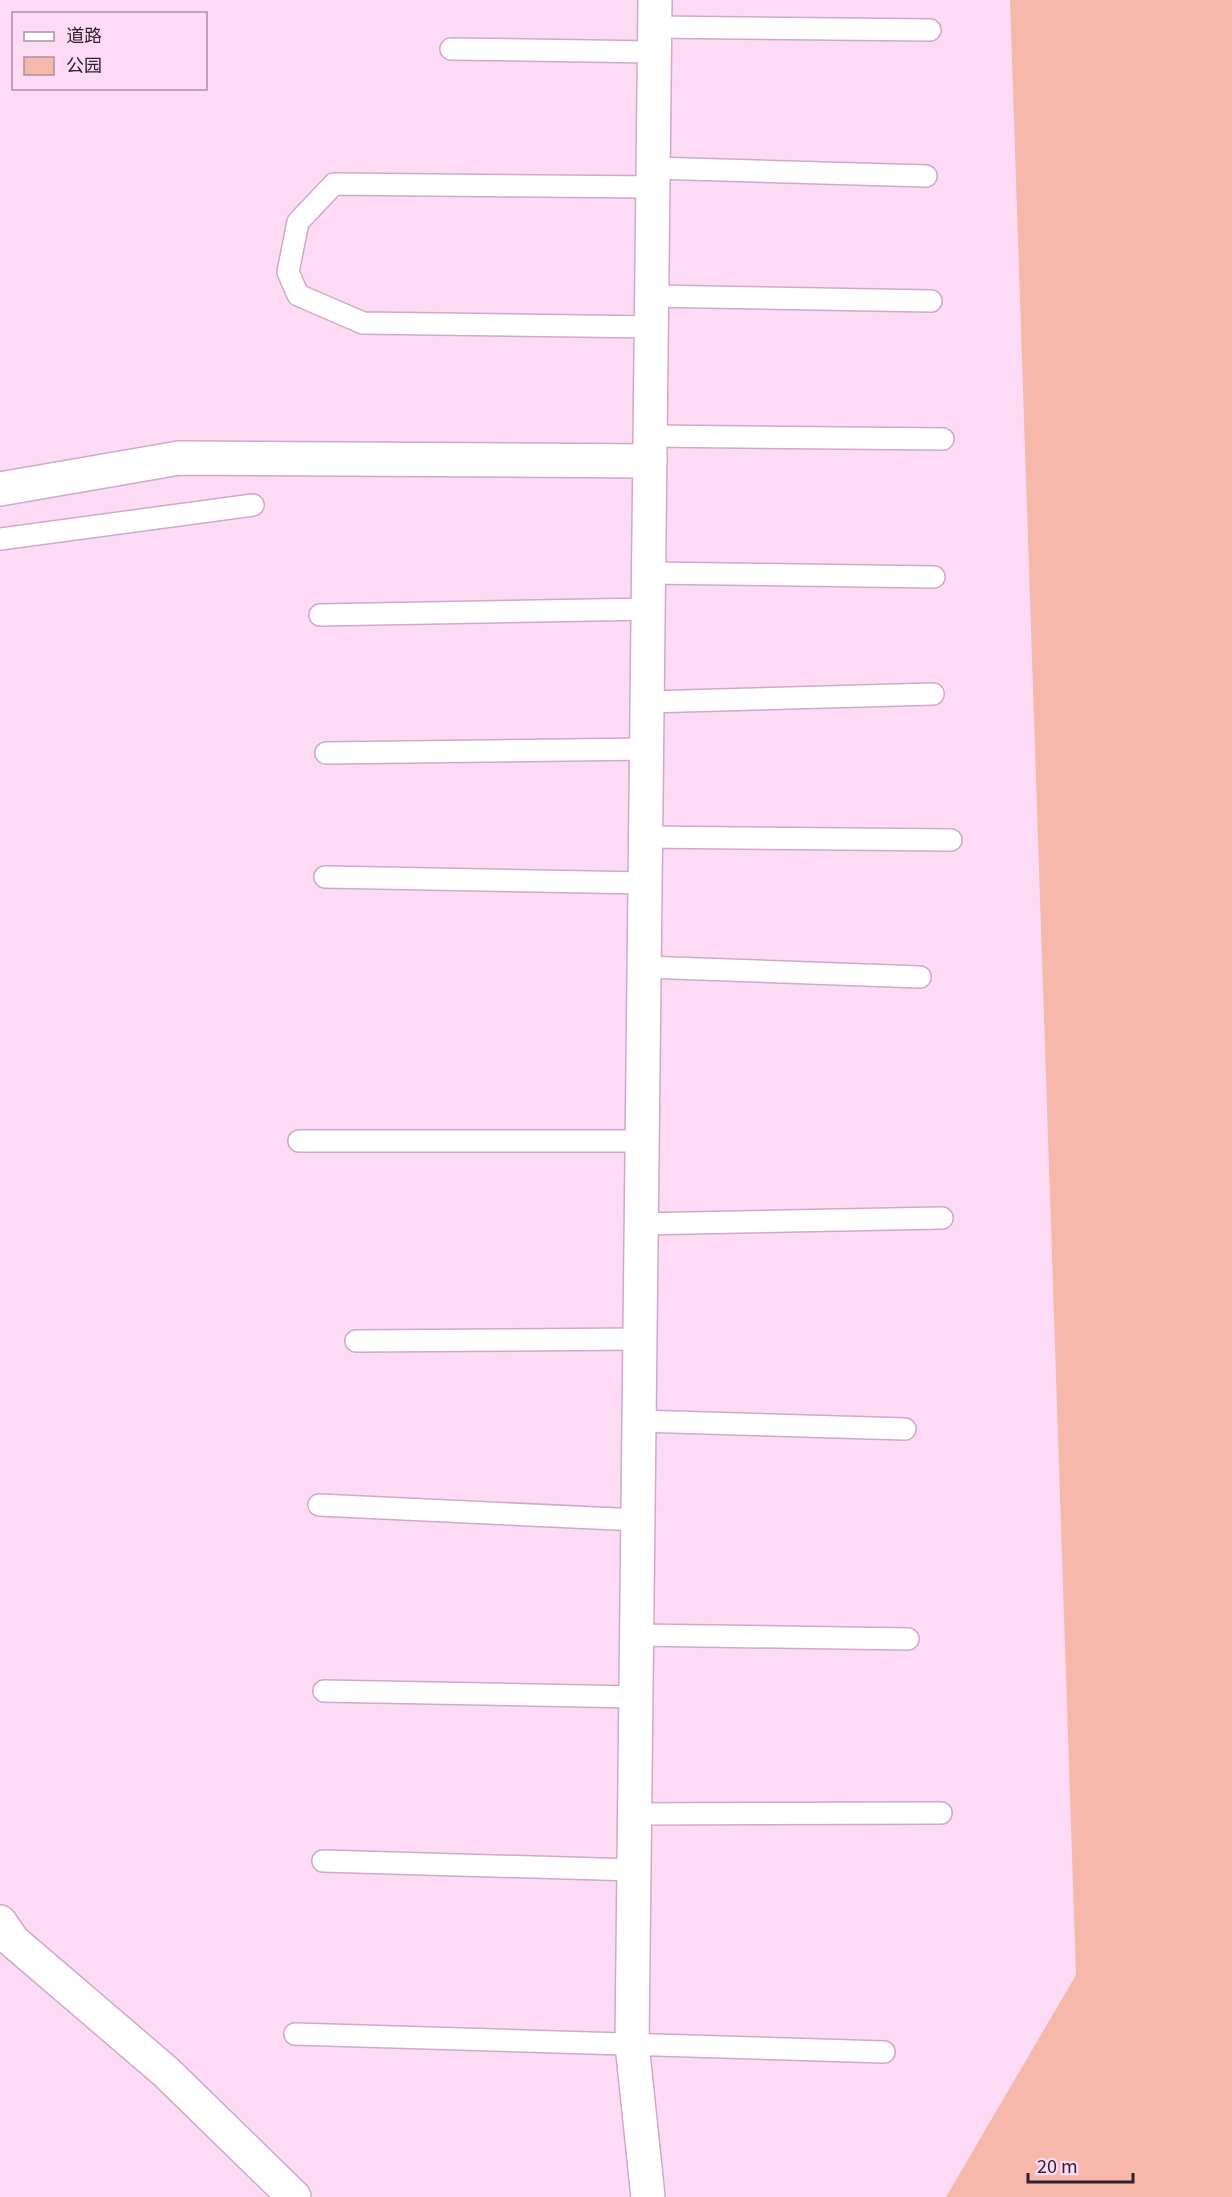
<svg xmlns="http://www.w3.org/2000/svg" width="1232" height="2197" viewBox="0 0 1232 2197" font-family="Georgia,'Noto Sans SC',serif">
<rect width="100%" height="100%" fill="#fddbf5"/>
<!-- green -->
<path fill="#f5b8aa" d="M1010,0H1232V2197H946L1076,1975Z"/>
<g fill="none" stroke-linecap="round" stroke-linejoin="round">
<defs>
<g id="lane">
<path d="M655,27L930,30"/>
<path d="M451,49L655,52"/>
<path d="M654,168L926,176"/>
<path d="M652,296L931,301"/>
<path d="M652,327L363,323L298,295L288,272L298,222L334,184L654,187"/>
<path d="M651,436L943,439"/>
<path d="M0,539L253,505"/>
<path d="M649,573L934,577"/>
<path d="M320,615L649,609"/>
<path d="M647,702L933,694"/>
<path d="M326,753L647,749"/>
<path d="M646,837L951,840"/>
<path d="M325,877L645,883"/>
<path d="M644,967L920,977"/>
<path d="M299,1141H642"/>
<path d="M641,1224L942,1218"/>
<path d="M356,1341L640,1339"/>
<path d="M639,1421L905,1429"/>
<path d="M319,1505L638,1520"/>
<path d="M637,1635L908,1639"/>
<path d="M324,1691L635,1697"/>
<path d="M634,1814L941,1813"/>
<path d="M323,1861L634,1870"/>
<path d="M295,2034L884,2052"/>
</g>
<g id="street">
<path d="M0,489L179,458L650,461"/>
<path d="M0,1922L13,1941L166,2072L294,2197"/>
<path d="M648,2197L632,2044L655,0"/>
</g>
</defs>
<!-- lane casing -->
<use href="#lane" stroke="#d1a9c8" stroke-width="24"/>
<!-- street casing -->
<use href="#street" stroke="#d1a9c8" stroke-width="36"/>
<!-- lane -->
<use href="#lane" stroke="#fff" stroke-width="21"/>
<!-- street -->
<use href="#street" stroke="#fff" stroke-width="33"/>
</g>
<!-- legend -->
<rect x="12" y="12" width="195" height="78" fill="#fddbf5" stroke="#ab90a5" stroke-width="1.5"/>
<rect x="24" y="32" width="30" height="9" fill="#ffffff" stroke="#ab90a5" stroke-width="1.5"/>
<text x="66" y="42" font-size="18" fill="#30202d">道路</text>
<rect x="24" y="57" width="30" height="18" fill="#f5b8aa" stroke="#ab90a5" stroke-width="1.5"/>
<text x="66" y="72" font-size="18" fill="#30202d">公园</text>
<!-- scale -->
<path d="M1028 2173v9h105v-9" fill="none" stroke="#30202d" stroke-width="3"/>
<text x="1037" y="2173" font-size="18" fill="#30202d" stroke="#fddbf5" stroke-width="4.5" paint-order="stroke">20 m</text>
</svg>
